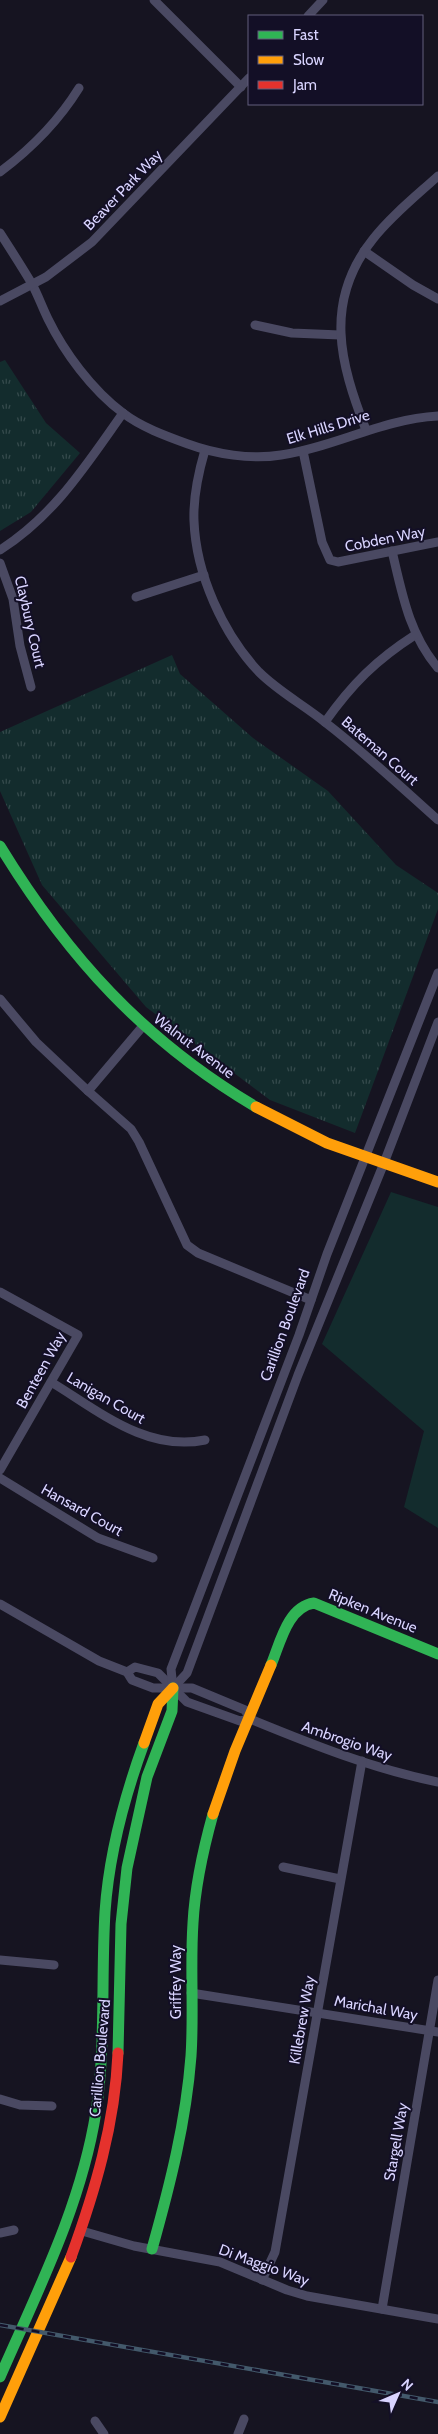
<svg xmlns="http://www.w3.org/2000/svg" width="438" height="2434" viewBox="0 0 438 2434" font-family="Cabin,sans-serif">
<defs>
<pattern id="grass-tufts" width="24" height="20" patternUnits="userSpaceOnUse" patternTransform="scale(1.25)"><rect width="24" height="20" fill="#132c2d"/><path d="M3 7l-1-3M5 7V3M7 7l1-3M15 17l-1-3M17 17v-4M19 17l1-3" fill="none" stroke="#354a4c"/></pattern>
</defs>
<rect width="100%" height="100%" fill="#161421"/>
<!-- grass -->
<g fill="url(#grass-tufts)">
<path d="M5,360L46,423L80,453L31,512L0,531V362Z"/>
<path d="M172,655L180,674L253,738L328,791L396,865L438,893V909L355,1133L270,1100L146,1007L42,885L0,791V732Z"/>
</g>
<!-- park -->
<path fill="#132c2d" d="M391,1192L438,1207V1528L404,1507L424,1431L322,1344Z"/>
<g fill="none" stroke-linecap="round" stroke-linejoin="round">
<!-- street -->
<g stroke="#4a4962" stroke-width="9">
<path d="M154,0L241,87"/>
<path d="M308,16L323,0"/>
<path d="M0,172C32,148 58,122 79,88"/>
<path d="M0,233C11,250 22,267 32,284C38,295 42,307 48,319C64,352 92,390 123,413C141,427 166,436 188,444C215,454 251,460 281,455C335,447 382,419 438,416"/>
<path d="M364,251L413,285L438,299"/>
<path d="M0,301L46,277L92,242L249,78"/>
<path d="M255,325L292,333L340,335"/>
<path d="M366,430C340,363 323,302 373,239C391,216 416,196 438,176"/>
<path d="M205,450C198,474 193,497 194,521C196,574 223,634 259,672C279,692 304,705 326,723C365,753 401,787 438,820"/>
<path d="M303,451L322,542L330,560L338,562L438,542"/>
<path d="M0,550C55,515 86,465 123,413"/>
<path d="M392,551C402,593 409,634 438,668"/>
<path d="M0,563L13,599L20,646L31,687"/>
<path d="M136,597L204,575"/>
<path d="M325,722C352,684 376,660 415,635"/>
<path d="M0,999L36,1042L88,1091L143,1026"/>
<path d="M88,1091L131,1129L139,1142L187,1245L198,1253L311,1300"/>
<path d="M0,1292L78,1335L0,1470"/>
<path d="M51,1382C99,1411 146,1452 205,1440"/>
<path d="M0,1478L98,1538L153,1558"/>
<path d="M0,1604L99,1661L127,1672L132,1680L153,1688H192L245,1710L250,1719"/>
<path d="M127,1672L135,1667L158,1673L187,1702L240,1721L250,1719C311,1744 373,1769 438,1782"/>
<path d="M173,1688L171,1669L299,1335L327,1254L438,973"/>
<path d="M173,1688L187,1673L298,1375L384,1163L438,1022"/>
<path d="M283,1867L340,1879"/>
<path d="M0,1960L54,1965"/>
<path d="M191,1993L438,2032"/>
<path d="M0,2099L20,2105L52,2106"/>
<path d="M82,2231L134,2246L220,2262L287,2290L307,2296L438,2319"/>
<path d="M0,2233L14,2230"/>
<path d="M262,2280L275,2252L362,1761"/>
<path d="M382,2309L438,1980"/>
<path d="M95,2421L104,2434"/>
<path d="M238,2434L244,2419"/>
</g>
<!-- fast -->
<g stroke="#30b455" stroke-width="11">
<path d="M0,846C68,957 143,1040 256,1107"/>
<path d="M271,1665C280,1644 287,1607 314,1603L438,1654"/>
<path d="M118,2053L121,1924L127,1868L147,1777L172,1711L173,1688"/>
<path d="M152,2249C170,2185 186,2122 191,2056C194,2011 190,1967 193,1923C195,1886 203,1850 213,1814"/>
<path d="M0,2377C38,2290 81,2206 96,2112C106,2045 101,1978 105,1912C109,1853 124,1798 144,1743"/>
</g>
<!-- slow -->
<g stroke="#ff9f0a" stroke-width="11">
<path d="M256,1107L327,1143L438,1182"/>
<path d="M144,1743L158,1704L173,1688"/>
<path d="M213,1814L235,1751L271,1665"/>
<path d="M0,2417L71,2257"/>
</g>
<!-- jam -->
<path stroke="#e5322d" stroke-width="11" d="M71,2257C95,2191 115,2124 118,2053"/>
<defs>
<path id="rail" d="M0,2325L438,2402"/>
</defs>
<!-- rail casing -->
<use href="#rail" stroke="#43596b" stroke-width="4.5"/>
<!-- rail -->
<use href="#rail" stroke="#130f26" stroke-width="2.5" stroke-dasharray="8" stroke-linecap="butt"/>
</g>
<g text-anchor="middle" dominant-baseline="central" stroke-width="4" stroke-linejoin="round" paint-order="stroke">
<!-- street labels -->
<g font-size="15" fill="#d9d4ff" stroke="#130f26">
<text transform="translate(123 190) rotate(-46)">Beaver Park Way</text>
<text transform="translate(328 427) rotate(-17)">Elk Hills Drive</text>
<text transform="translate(385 539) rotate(-11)">Cobden Way</text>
<text transform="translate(30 622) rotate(77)">Claybury Court</text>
<text transform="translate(380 751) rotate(41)">Bateman Court</text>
<text transform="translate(194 1046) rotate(37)">Walnut Avenue</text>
<text transform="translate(285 1325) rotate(-70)">Carillion Boulevard</text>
<text transform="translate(41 1370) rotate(-61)">Benteen Way</text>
<text transform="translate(106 1398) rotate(30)">Lanigan Court</text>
<text transform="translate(82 1510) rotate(29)">Hansard Court</text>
<text transform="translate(373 1611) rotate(22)">Ripken Avenue</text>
<text transform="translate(347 1741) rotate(19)">Ambrogio Way</text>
<text transform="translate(176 1982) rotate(-90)">Griffey Way</text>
<text transform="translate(376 2008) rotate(10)">Marichal Way</text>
<text transform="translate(302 2020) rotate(-80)">Killebrew Way</text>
<text transform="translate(100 2058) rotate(-85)">Carillion Boulevard</text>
<text transform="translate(396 2142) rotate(-80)">Stargell Way</text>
<text transform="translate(264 2265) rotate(20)">Di Maggio Way</text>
</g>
</g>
<!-- legend -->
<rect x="248" y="15" width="175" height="90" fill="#130f26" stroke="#625e7d"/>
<rect x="258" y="31" width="25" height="8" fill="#30b455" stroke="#625e7d"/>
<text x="293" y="40" font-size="15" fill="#d9d4ff">Fast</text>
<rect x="258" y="56" width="25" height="8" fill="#ff9f0a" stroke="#625e7d"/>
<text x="293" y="65" font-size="15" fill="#d9d4ff">Slow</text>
<rect x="258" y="81" width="25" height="8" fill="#e5322d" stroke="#625e7d"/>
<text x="293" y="90" font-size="15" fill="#d9d4ff">Jam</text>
<!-- north arrow -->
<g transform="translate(398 2394) rotate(45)" stroke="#130f26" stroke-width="4" paint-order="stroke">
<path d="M0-4L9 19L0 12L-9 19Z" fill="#d9d4ff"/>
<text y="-8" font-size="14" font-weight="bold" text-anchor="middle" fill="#d9d4ff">N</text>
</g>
</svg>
